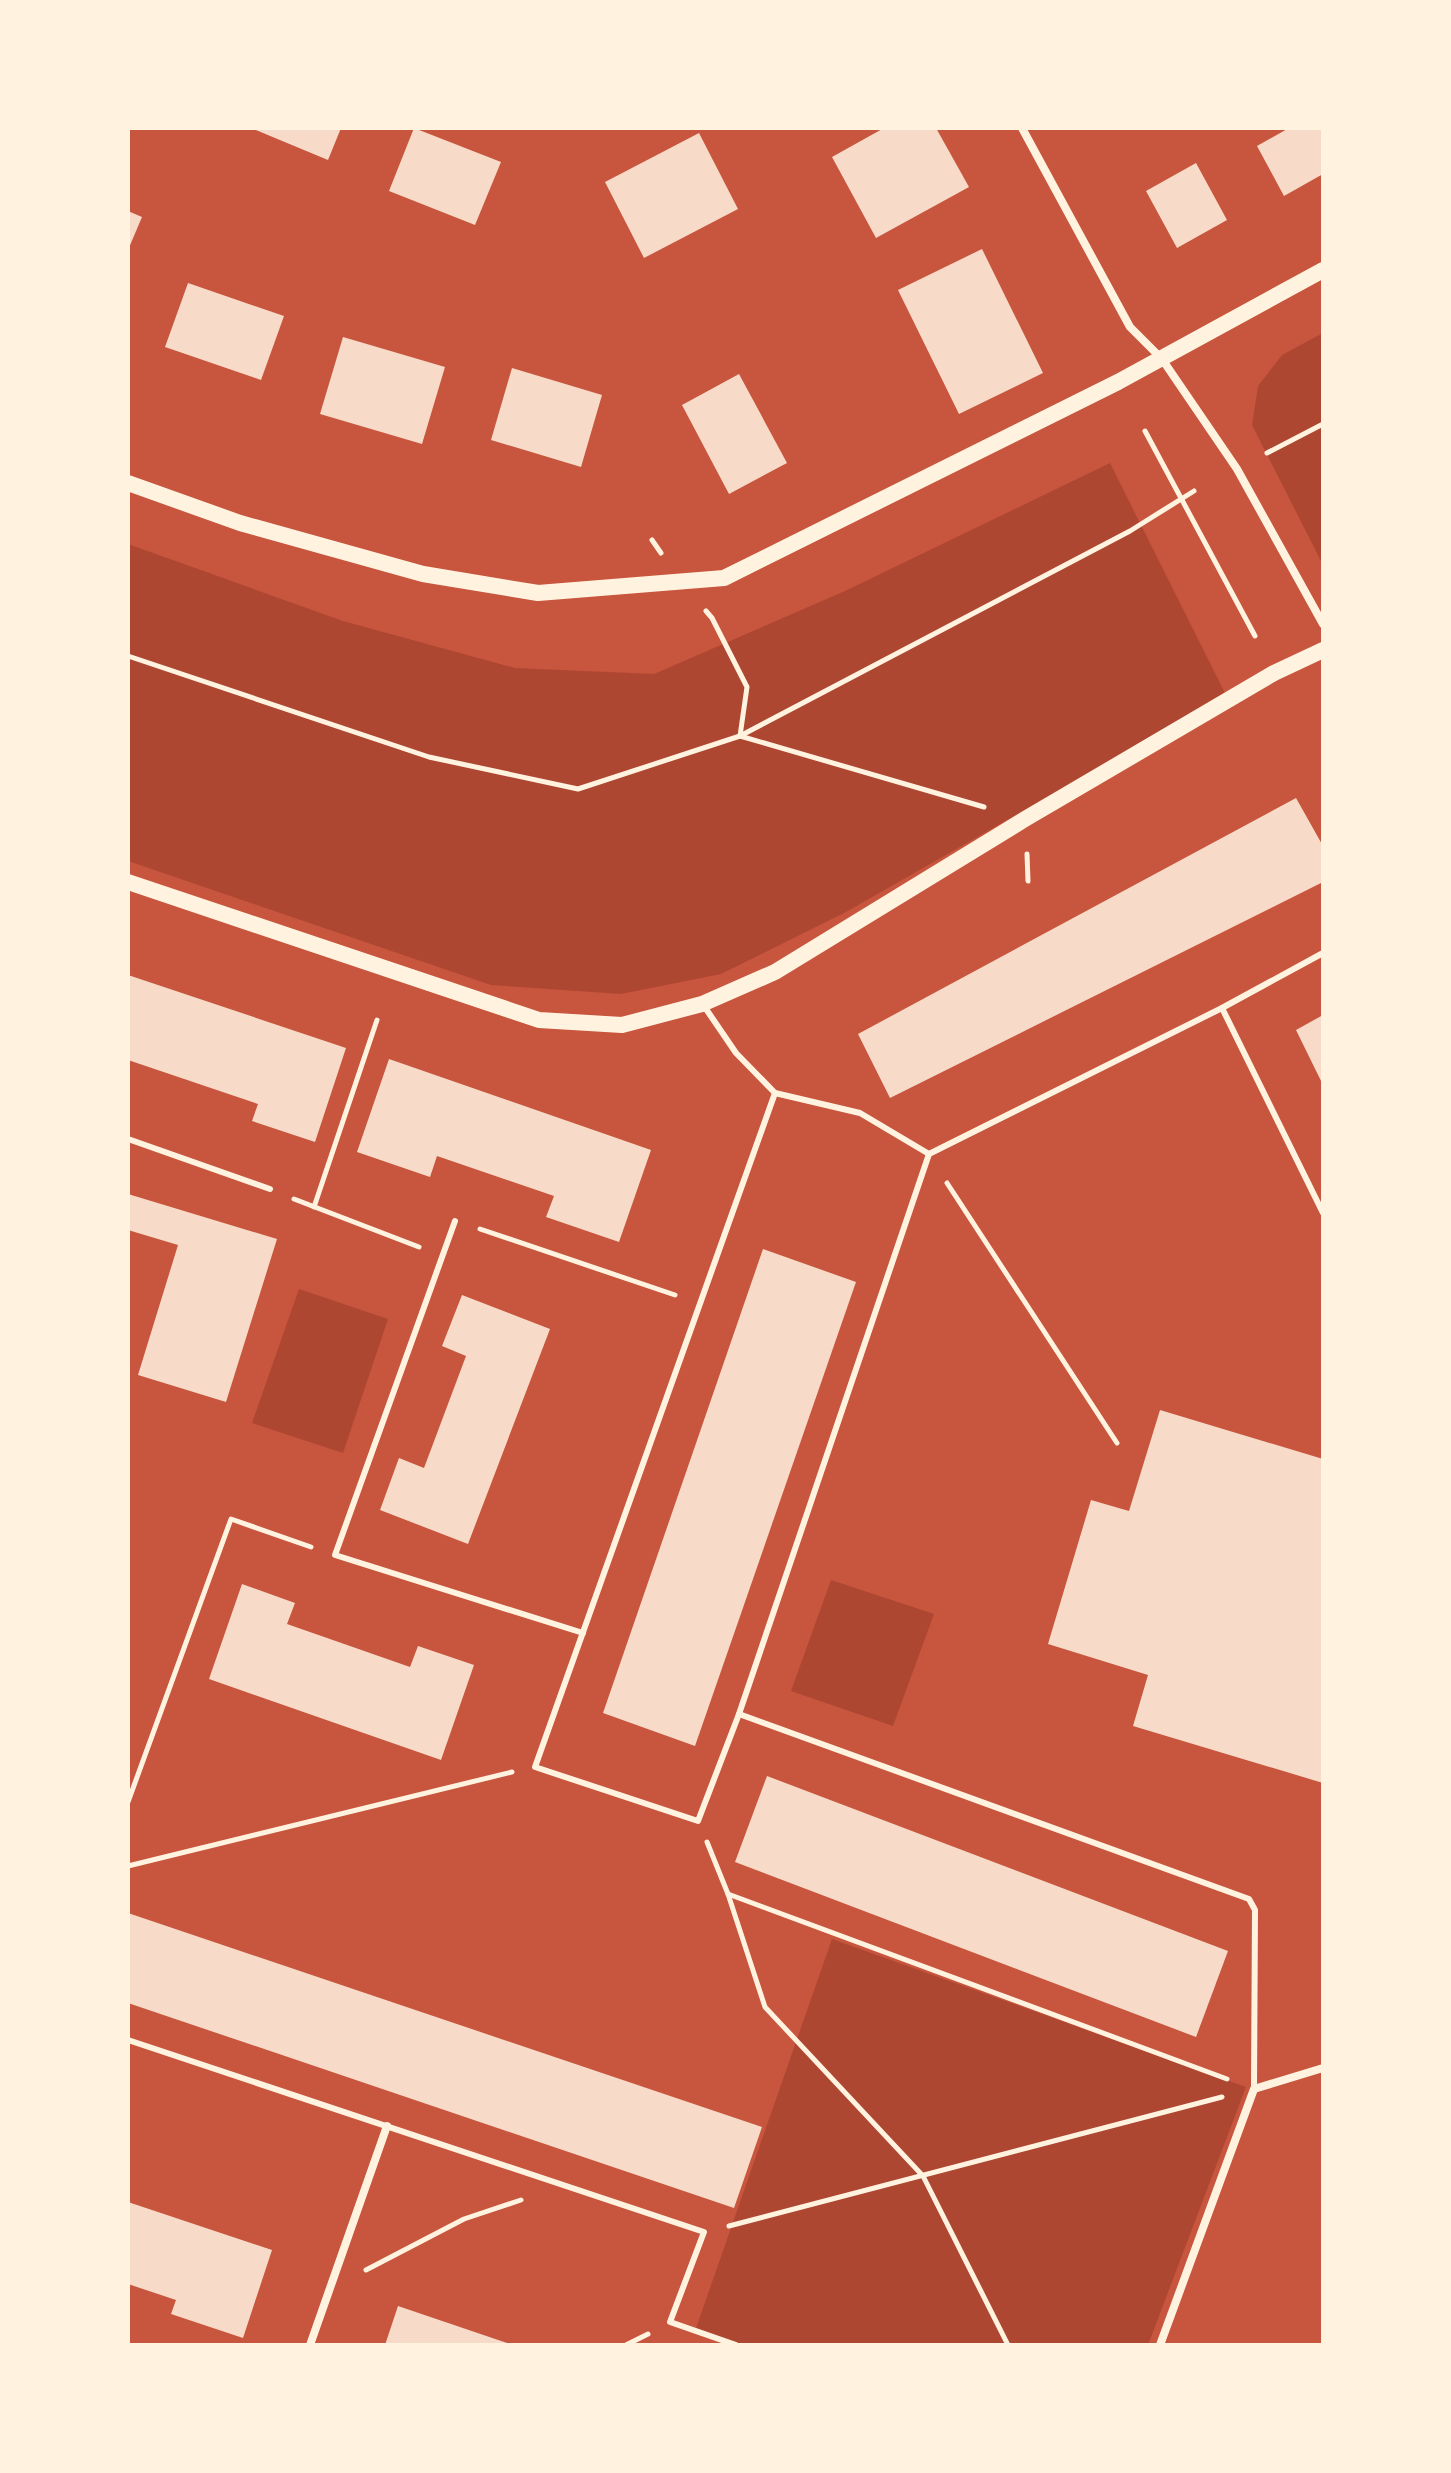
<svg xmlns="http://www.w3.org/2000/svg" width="1451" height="2473" viewBox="0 0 1451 2473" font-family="'Source Sans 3',sans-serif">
<rect width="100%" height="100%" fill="#c8553d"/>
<!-- green -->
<g fill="#ae4732">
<path d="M1323,333V565L1252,425L1258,386L1282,355Z"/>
<path d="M1110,463L1226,695L846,912L721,974L621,994L491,985L128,861V544L343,621L515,668L654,674L845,591Z"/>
<path d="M299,1289L388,1319L343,1453L252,1423Z"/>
<path d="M831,1580L934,1614L893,1726L791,1691Z"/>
<path d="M832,1939L1246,2087L1148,2345H736L695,2331Z"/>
</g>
<!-- building -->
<g fill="#f7dbc8">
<path d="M251,128H341L328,160Z"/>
<path d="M414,128L501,162L475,225L389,191Z"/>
<path d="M884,128H936L969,187L876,238L832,157Z"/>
<path d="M1289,128H1323V174L1284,196L1257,146Z"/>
<path d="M699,133L738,209L644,258L605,182Z"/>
<path d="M1196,163L1227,220L1177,248L1146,191Z"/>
<path d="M128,211L142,217L128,250Z"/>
<path d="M982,249L1043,373L959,414L898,290Z"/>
<path d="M188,283L284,316L261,380L165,347Z"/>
<path d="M343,337L445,367L422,444L320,414Z"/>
<path d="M512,368L602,395L581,467L491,440Z"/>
<path d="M739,374L787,463L729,494L682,405Z"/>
<path d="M1296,798L1323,846V882L890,1098L858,1034Z"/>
<path d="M128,975L346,1048L315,1142L252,1121L258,1104L128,1060Z"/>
<path d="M1323,1015V1085L1296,1030Z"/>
<path d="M389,1059L651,1150L619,1242L546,1217L554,1196L437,1156L430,1177L357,1152Z"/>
<path d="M128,1194L277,1239L226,1402L138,1375L178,1245L128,1230Z"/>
<path d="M763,1249L856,1282L695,1746L603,1713Z"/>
<path d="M462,1295L550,1329L468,1544L380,1510L399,1458L424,1468L466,1356L442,1346Z"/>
<path d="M1160,1410L1323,1459V1783L1133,1726L1148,1675L1048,1644L1091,1500L1129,1511Z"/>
<path d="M242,1584L295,1603L287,1624L410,1667L418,1646L474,1665L441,1760L209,1679Z"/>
<path d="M767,1776L1228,1951L1196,2037L735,1862Z"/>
<path d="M128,1913L762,2127L734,2208L128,2003Z"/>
<path d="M128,2202L272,2250L243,2338L171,2314L176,2300L128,2284Z"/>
<path d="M398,2306L510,2344V2345H385Z"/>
</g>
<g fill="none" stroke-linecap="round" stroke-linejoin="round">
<!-- path -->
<g stroke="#fff3e0" stroke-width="5">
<path d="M1145,431L1255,636"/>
<path d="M1267,453L1323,424"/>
<path d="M652,540L661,553"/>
<path d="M706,611L712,618L747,687L740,736L984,807"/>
<path d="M128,656L429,757L578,789L740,736L1130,531L1194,491"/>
<path d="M1027,854L1028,881"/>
<path d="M947,1183L1117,1443"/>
<path d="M294,1199L419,1247"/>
<path d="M314,1207L377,1020"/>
<path d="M480,1229L675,1295"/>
<path d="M128,1802L231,1519L311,1547"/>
<path d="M707,1842L728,1894L765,2007L923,2176L1008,2345"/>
<path d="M128,1866L512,1772"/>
<path d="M728,1894L1227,2079"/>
<path d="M729,2226L1222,2097"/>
<path d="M366,2270L464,2219L521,2200"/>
<path d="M626,2345L648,2334"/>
</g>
<!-- service -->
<g stroke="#fff3e0" stroke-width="6">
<path d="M704,1006L736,1053L775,1093L860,1113L929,1154"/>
<path d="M1222,1008L1323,1213"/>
<path d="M775,1093L535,1767L698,1821L739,1714L929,1154L1222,1008L1323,953"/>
<path d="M128,1139L270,1189"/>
<path d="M455,1221L335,1555L583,1633"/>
<path d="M739,1714L1249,1899L1255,1910L1254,2089"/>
<path d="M128,2040L704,2232L670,2322L736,2345"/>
</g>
<!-- minor -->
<g stroke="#fff3e0" stroke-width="8">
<path d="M1022,128L1130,327L1162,359L1237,469L1323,624"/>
<path d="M310,2345L387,2126"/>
<path d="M1160,2345L1254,2089L1323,2068"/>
</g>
<!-- secondary -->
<g stroke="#fff3e0" stroke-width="16">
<path d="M128,483L240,523L423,574L538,593L724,578L1118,382L1323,270"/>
<path d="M128,882L539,1020L622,1025L702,1004L775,972L1025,819L1274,673L1323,650"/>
</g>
</g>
<!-- border -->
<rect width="1451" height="2473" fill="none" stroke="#fff3e0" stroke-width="260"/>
</svg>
